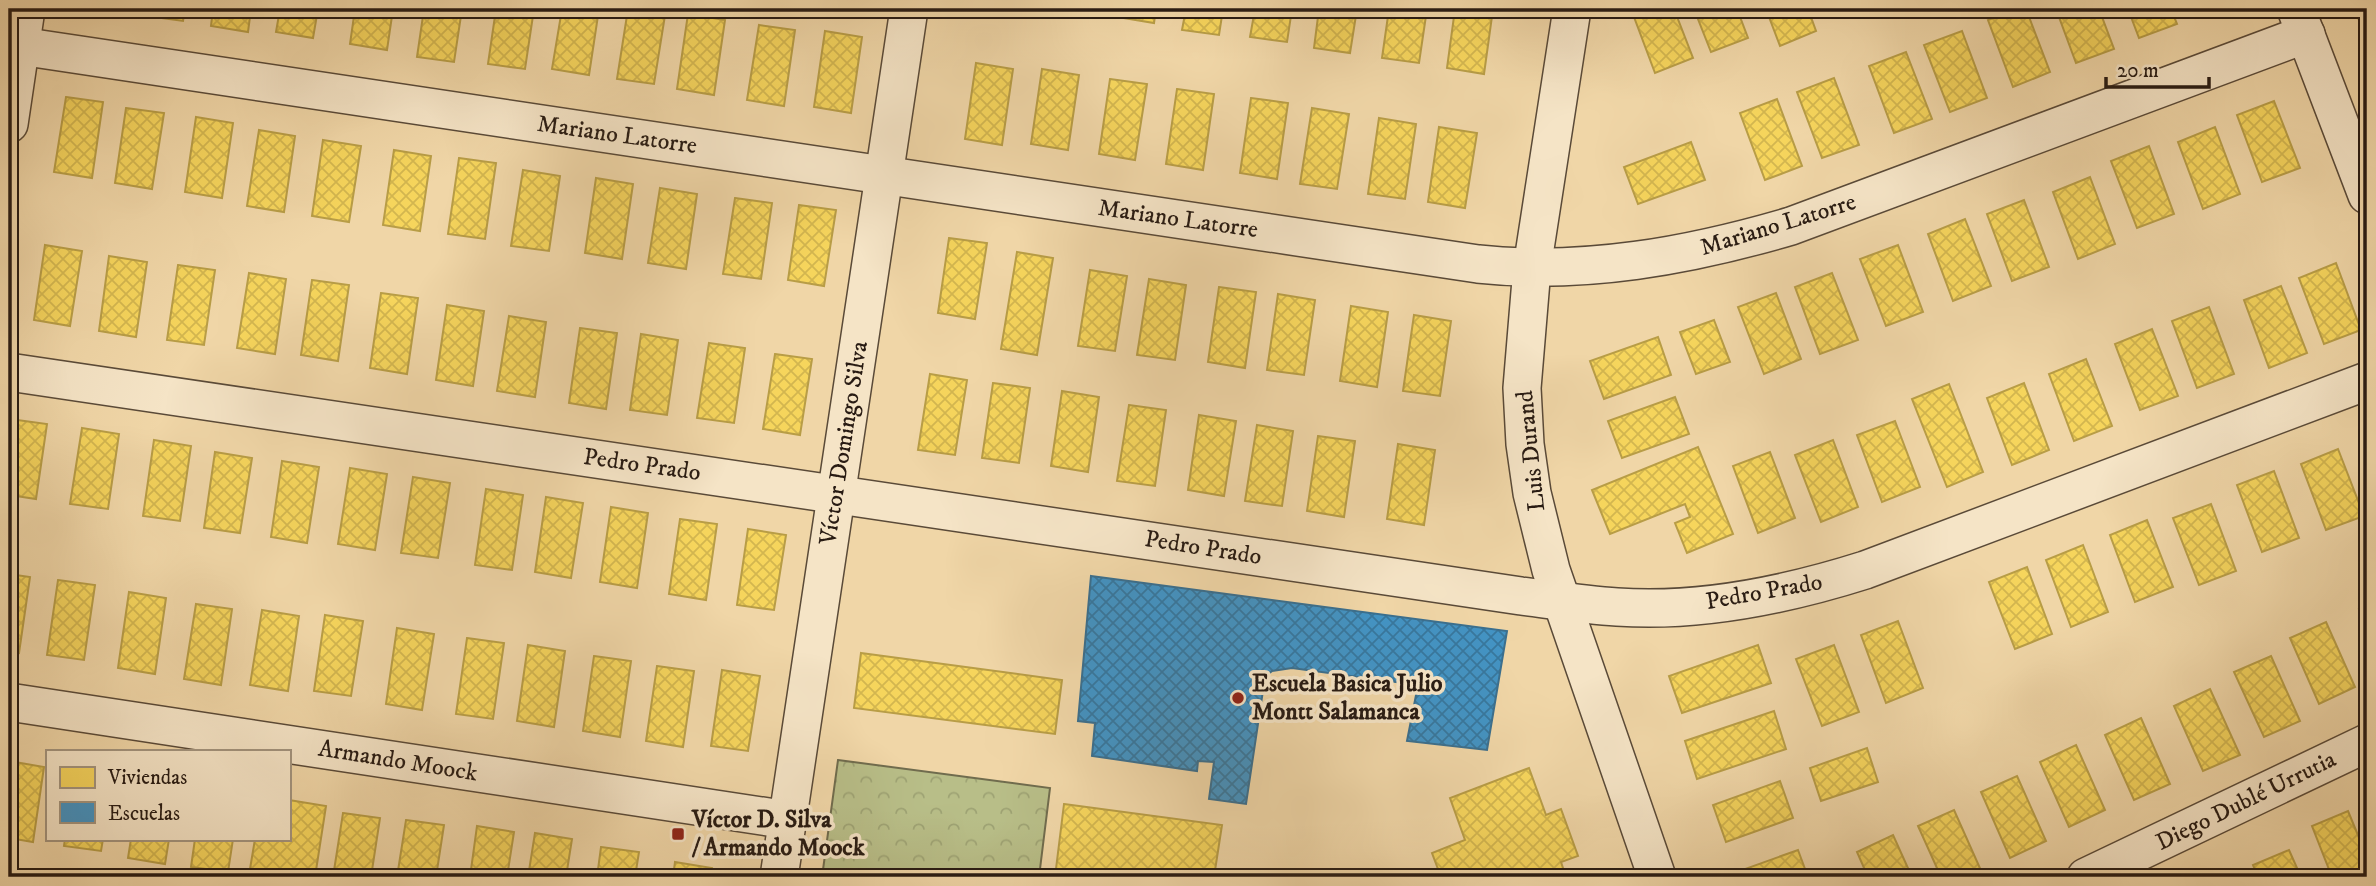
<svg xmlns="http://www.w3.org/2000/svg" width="2376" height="886" viewBox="0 0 2376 886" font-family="'IM FELL DW Pica',serif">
<defs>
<pattern id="park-crowns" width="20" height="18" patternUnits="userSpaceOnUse" patternTransform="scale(1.75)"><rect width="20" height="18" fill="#b8be88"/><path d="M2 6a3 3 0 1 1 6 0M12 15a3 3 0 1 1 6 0" fill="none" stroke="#9ea374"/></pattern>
<pattern id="homes-cross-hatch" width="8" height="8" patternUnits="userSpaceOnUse" patternTransform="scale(1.75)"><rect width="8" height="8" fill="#f6d55c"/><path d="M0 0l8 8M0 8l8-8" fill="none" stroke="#d3b64f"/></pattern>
<pattern id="schools-cross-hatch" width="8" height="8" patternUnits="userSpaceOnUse" patternTransform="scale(1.75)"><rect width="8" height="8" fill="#4393c3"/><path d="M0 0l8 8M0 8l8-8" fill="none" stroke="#38779d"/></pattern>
</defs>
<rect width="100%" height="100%" fill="#f0d6a7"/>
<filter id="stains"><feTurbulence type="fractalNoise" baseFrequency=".00286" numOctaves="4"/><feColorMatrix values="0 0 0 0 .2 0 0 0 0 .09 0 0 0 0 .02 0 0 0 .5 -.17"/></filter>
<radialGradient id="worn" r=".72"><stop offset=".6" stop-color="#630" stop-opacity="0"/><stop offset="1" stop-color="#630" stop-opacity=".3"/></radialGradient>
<!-- park -->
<path fill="url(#park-crowns)" stroke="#706c4e" stroke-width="2" d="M838,760L1050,788L1039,877H822Z"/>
<!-- homes -->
<g fill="url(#homes-cross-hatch)" stroke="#b89d46" stroke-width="2">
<path d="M147,9H185L183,21L146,16Z"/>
<path d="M213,9H251L248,32L211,26Z"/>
<path d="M280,9H318L313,38L276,32Z"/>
<path d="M355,9H393L387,50L350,44Z"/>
<path d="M424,9H462L454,62L417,57Z"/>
<path d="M496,9H534L525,69L488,64Z"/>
<path d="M562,9H599L589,75L552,69Z"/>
<path d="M628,9H666L654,84L617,79Z"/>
<path d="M1118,9H1156L1154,23L1117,17Z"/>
<path d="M1186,9H1223L1219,35L1182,30Z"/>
<path d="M1255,9H1292L1287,42L1250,37Z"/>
<path d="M1319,9H1357L1350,53L1314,48Z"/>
<path d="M1389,9H1427L1419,63L1382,58Z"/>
<path d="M1455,9H1493L1484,74L1447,68Z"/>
<path d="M1631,9H1674L1693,58L1655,73Z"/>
<path d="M1694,9H1737L1748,38L1711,52Z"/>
<path d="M1766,9H1808L1816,31L1780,46Z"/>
<path d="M2017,9H2026L2050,72L2013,87L1988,20Z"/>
<path d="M2056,9H2099L2114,49L2076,63Z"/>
<path d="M2128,9H2171L2177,24L2139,38Z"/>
<path d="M2355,9H2367V40H2366Z"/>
<path d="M688,14L725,20L714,95L677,89Z"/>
<path d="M759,25L795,30L784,106L747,100Z"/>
<path d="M825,31L862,37L851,113L814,107Z"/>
<path d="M1962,31L1987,98L1950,112L1924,45Z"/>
<path d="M1906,52L1932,119L1894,133L1869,66Z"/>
<path d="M976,63L1013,69L1002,145L965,139Z"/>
<path d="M1042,69L1079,75L1068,150L1031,144Z"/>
<path d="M1834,78L1859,145L1822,158L1797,92Z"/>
<path d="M1110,79L1147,84L1135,160L1099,154Z"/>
<path d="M1177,89L1214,94L1203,170L1166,164Z"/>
<path d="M66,97L103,102L92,178L54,172Z"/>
<path d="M1251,98L1288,103L1277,179L1240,173Z"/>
<path d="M1777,99L1802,166L1765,180L1740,113Z"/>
<path d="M2274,101L2300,168L2262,182L2237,115Z"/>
<path d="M126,108L164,113L152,189L115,183Z"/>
<path d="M1312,108L1349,114L1337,189L1300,184Z"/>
<path d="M196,117L233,123L222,198L185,192Z"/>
<path d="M1379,118L1416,124L1405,199L1368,194Z"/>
<path d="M1439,127L1477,133L1465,208L1428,202Z"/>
<path d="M2215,127L2240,194L2203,209L2178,142Z"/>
<path d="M259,130L295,136L284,212L247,206Z"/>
<path d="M323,140L361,146L349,222L312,216Z"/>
<path d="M1691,142L1705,180L1638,204L1624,167Z"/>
<path d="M2149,146L2174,214L2137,228L2111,161Z"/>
<path d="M394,150L431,156L420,231L383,225Z"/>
<path d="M459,158L496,163L485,239L448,234Z"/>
<path d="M523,170L560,176L549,251L511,246Z"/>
<path d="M2090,177L2115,244L2078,259L2053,192Z"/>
<path d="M596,178L633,184L622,259L585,253Z"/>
<path d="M660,188L697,194L686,269L648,263Z"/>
<path d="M735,198L772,203L761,279L723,274Z"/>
<path d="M2024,200L2049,267L2012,281L1987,214Z"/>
<path d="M799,205L836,210L824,286L788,280Z"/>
<path d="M1965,219L1991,286L1953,301L1928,234Z"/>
<path d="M949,238L987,243L975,319L938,313Z"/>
<path d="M45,245L82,251L70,326L34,320Z"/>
<path d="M1898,245L1923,312L1886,326L1860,259Z"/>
<path d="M1017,252L1053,258L1037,355L1001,349Z"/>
<path d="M109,256L147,262L136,337L99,331Z"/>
<path d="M2336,263L2361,330L2324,344L2299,278Z"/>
<path d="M178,265L215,270L204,345L167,340Z"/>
<path d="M1090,270L1127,276L1115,351L1078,346Z"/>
<path d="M249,273L286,279L275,354L237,348Z"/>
<path d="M1832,273L1858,340L1820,354L1795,287Z"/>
<path d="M1149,279L1186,285L1175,360L1137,355Z"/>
<path d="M312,280L349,285L338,361L301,355Z"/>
<path d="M2281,286L2307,353L2269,368L2244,300Z"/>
<path d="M1219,287L1256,292L1245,368L1208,362Z"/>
<path d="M381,293L418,298L407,374L370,368Z"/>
<path d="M1776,293L1801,359L1764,374L1738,307Z"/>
<path d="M1278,294L1315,300L1304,375L1267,370Z"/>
<path d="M447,305L484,311L473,386L436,380Z"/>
<path d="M1351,306L1388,312L1377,387L1340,381Z"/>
<path d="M2209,307L2234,374L2197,388L2172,321Z"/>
<path d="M1414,315L1451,321L1440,396L1403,391Z"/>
<path d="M509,316L546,322L535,397L497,391Z"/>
<path d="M1714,320L1730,362L1696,374L1680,332Z"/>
<path d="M580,328L617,333L606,409L569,403Z"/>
<path d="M2152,329L2178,396L2140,410L2115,344Z"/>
<path d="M641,334L678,340L667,415L630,410Z"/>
<path d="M1658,337L1671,375L1604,399L1590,361Z"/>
<path d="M709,343L745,348L734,423L697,418Z"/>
<path d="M775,354L812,359L800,435L763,429Z"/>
<path d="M2086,359L2112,426L2074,441L2049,374Z"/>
<path d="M930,374L967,380L955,455L918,450Z"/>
<path d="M993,383L1030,388L1019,463L982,458Z"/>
<path d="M2024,383L2049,450L2012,465L1987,398Z"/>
<path d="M1949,384L1983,472L1947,487L1912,399Z"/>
<path d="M1062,391L1099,397L1088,472L1051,466Z"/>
<path d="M1675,397L1689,434L1622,458L1608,421Z"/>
<path d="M1129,405L1166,410L1155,486L1117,481Z"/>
<path d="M1199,415L1236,421L1224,496L1188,490Z"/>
<path d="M10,419L47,424L36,499L9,495Z"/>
<path d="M1895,421L1920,487L1882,502L1857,435Z"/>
<path d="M1257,425L1293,431L1282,506L1245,501Z"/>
<path d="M82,428L119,434L108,509L70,504Z"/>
<path d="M1318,436L1355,441L1344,517L1307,511Z"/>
<path d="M154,440L191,446L180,521L143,516Z"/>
<path d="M1833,440L1858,507L1821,522L1795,455Z"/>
<path d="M1398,444L1435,450L1424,525L1387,519Z"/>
<path d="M1698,447L1733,534L1687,553L1675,523L1690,517L1685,504L1610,534L1592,490Z"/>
<path d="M2338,449L2364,516L2326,530L2301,464Z"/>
<path d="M215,452L252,458L240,533L204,528Z"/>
<path d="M1770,452L1795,518L1758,533L1733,466Z"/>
<path d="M282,461L319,467L307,543L271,537Z"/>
<path d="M350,468L387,474L375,550L338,544Z"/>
<path d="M2274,471L2299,538L2262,552L2237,485Z"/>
<path d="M413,477L450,483L438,558L401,553Z"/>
<path d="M486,489L523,495L512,570L475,565Z"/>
<path d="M546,497L583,503L571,578L535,572Z"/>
<path d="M2211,504L2236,571L2199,585L2173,518Z"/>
<path d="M611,507L648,513L637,588L600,582Z"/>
<path d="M680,519L717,524L706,600L669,594Z"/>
<path d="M2147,520L2173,587L2135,602L2110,535Z"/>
<path d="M748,529L786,535L774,610L737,605Z"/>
<path d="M2083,545L2108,612L2071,627L2046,560Z"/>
<path d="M2027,567L2052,634L2015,649L1989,582Z"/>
<path d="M9,574L30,577L19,653L9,651Z"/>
<path d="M58,580L95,585L84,660L47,655Z"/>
<path d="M129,592L166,598L155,674L118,668Z"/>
<path d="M196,604L232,609L221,685L184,679Z"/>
<path d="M2367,606V632L2359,609Z"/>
<path d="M262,610L299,616L288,691L250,685Z"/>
<path d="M325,615L363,621L351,696L314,691Z"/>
<path d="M1898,621L1923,688L1886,703L1861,635Z"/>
<path d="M2326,622L2355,687L2319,704L2290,638Z"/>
<path d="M397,628L434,634L422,710L386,704Z"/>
<path d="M467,638L504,643L493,719L456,714Z"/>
<path d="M528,645L565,651L554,727L517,721Z"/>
<path d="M1758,645L1771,683L1682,713L1669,676Z"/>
<path d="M1834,645L1859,712L1822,726L1796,659Z"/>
<path d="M861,653L1062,680L1055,734L854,708Z"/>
<path d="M594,656L631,661L620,737L583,731Z"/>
<path d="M2271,656L2300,721L2264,737L2234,672Z"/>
<path d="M657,666L694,671L683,747L646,741Z"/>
<path d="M722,670L760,676L748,751L711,746Z"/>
<path d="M2210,689L2240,755L2203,771L2174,706Z"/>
<path d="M1774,711L1786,749L1697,779L1685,741Z"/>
<path d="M2141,718L2170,784L2134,800L2105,735Z"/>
<path d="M2076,745L2105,810L2069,827L2040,762Z"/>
<path d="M1867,748L1878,782L1821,801L1810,768Z"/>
<path d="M9,761L44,767L33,842L9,838Z"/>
<path d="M1529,768L1546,815L1561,809L1578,856L1561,862L1566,877H1441L1432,853L1465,840L1450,798Z"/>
<path d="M2017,776L2046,841L2010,858L1981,792Z"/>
<path d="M1780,781L1793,818L1726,842L1713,805Z"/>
<path d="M289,800L326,806L315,877H266L249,875L255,839H289Z"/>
<path d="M1064,804L1222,825L1214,877H1055Z"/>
<path d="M1954,810L1983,875L1978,877H1941L1918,826Z"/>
<path d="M2348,811L2367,857V877H2332L2312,826Z"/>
<path d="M343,813L380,818L371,877H333Z"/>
<path d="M406,820L444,825L436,877H397Z"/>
<path d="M477,826L514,832L507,877H470Z"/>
<path d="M535,833L572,839L566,877H528Z"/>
<path d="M1893,835L1912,877H1868L1857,852Z"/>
<path d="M65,839H103L101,851L64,846Z"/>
<path d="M131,839H169L165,864L128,858Z"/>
<path d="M195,839H233L228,872L191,867Z"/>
<path d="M601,847L639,852L635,877H597Z"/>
<path d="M1798,850L1808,877H1732L1731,874Z"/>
<path d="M2289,850L2301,877H2258L2253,865Z"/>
<path d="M675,862L712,868L711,877H673Z"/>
</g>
<!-- schools -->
<path fill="url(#schools-cross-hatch)" stroke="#3b6f8e" stroke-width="2" d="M1091,576L1507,631L1487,750L1407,741L1418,685L1292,668L1272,671L1265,677L1246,804L1209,799L1214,762L1198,761L1197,771L1092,756L1095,723L1078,721Z"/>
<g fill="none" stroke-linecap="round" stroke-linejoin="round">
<defs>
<g id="minor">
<path d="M1572,9L1532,268L1522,388L1525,444L1532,493L1551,570L1657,877"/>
<path d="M2296,9L2367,195"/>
<path d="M20,46L1478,264C1584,275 1689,256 1791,226L2306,34"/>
<path d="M9,124L26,9"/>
<path d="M9,372L1521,596C1553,600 1585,605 1617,607C1701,613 1786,595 1865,570L2367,381"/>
<path d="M9,702L788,820"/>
<path d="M779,877L909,9"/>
<path d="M2086,877L2367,743"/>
</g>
</defs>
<!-- minor casing -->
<use href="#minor" stroke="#5a4a38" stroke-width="40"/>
<!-- minor -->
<use href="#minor" stroke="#f5e4c6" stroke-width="37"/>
</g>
<!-- markers -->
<g fill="#8f2418" stroke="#f5e4c6" stroke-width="2.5">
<circle cx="1238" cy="698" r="7"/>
<rect x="671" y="827" width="14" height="14" rx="3.5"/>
</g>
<g text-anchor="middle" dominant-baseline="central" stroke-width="7" stroke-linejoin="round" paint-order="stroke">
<!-- street labels -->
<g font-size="24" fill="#281b13" stroke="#f5e4c6">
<text transform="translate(617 135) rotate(8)">Mariano Latorre</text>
<text transform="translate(1178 219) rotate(8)">Mariano Latorre</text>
<text transform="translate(1778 225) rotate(-17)">Mariano Latorre</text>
<text transform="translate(844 443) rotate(-81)">Víctor Domingo Silva</text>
<text transform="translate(1531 451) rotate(-96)">Luis Durand</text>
<text transform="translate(642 465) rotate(8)">Pedro Prado</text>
<text transform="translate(1203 548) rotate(9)">Pedro Prado</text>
<text transform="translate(1764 592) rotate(-10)">Pedro Prado</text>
<text transform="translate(398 761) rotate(9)">Armando Moock</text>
<text transform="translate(2246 801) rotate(-26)">Diego Dublé Urrutia</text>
</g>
<!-- poi labels -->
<g font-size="24" font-weight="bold" fill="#281b13" stroke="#f5e4c6" text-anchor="start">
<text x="1252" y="684">Escuela Basica Julio<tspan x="1252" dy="28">Montt Salamanca</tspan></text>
<text x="692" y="820">Víctor D. Silva<tspan x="692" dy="28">/ Armando Moock</tspan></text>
</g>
</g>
<!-- margin -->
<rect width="2376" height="886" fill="none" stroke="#f0d6a7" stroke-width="35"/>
<rect x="10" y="10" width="2355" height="865" fill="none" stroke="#281b13" stroke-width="3.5"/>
<rect x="18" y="18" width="2341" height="851" fill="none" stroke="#281b13" stroke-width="2"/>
<!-- legend -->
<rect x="46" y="750" width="245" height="91" fill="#f5e4c6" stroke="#a3947e" stroke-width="2"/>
<rect x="60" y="767" width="35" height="21" fill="#f6d55c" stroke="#a3947e" stroke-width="2"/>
<text x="108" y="784" font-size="21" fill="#281b13">Viviendas</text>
<rect x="60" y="802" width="35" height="21" fill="#4393c3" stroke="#a3947e" stroke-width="2"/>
<text x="108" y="820" font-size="21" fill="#281b13">Escuelas</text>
<!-- scale -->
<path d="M2106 77v10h103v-10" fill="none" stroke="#281b13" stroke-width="3.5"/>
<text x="2117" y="77" font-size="21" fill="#281b13" stroke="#f5e4c6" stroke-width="5" paint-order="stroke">20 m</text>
<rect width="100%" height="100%" filter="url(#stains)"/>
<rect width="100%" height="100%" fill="url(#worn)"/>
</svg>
